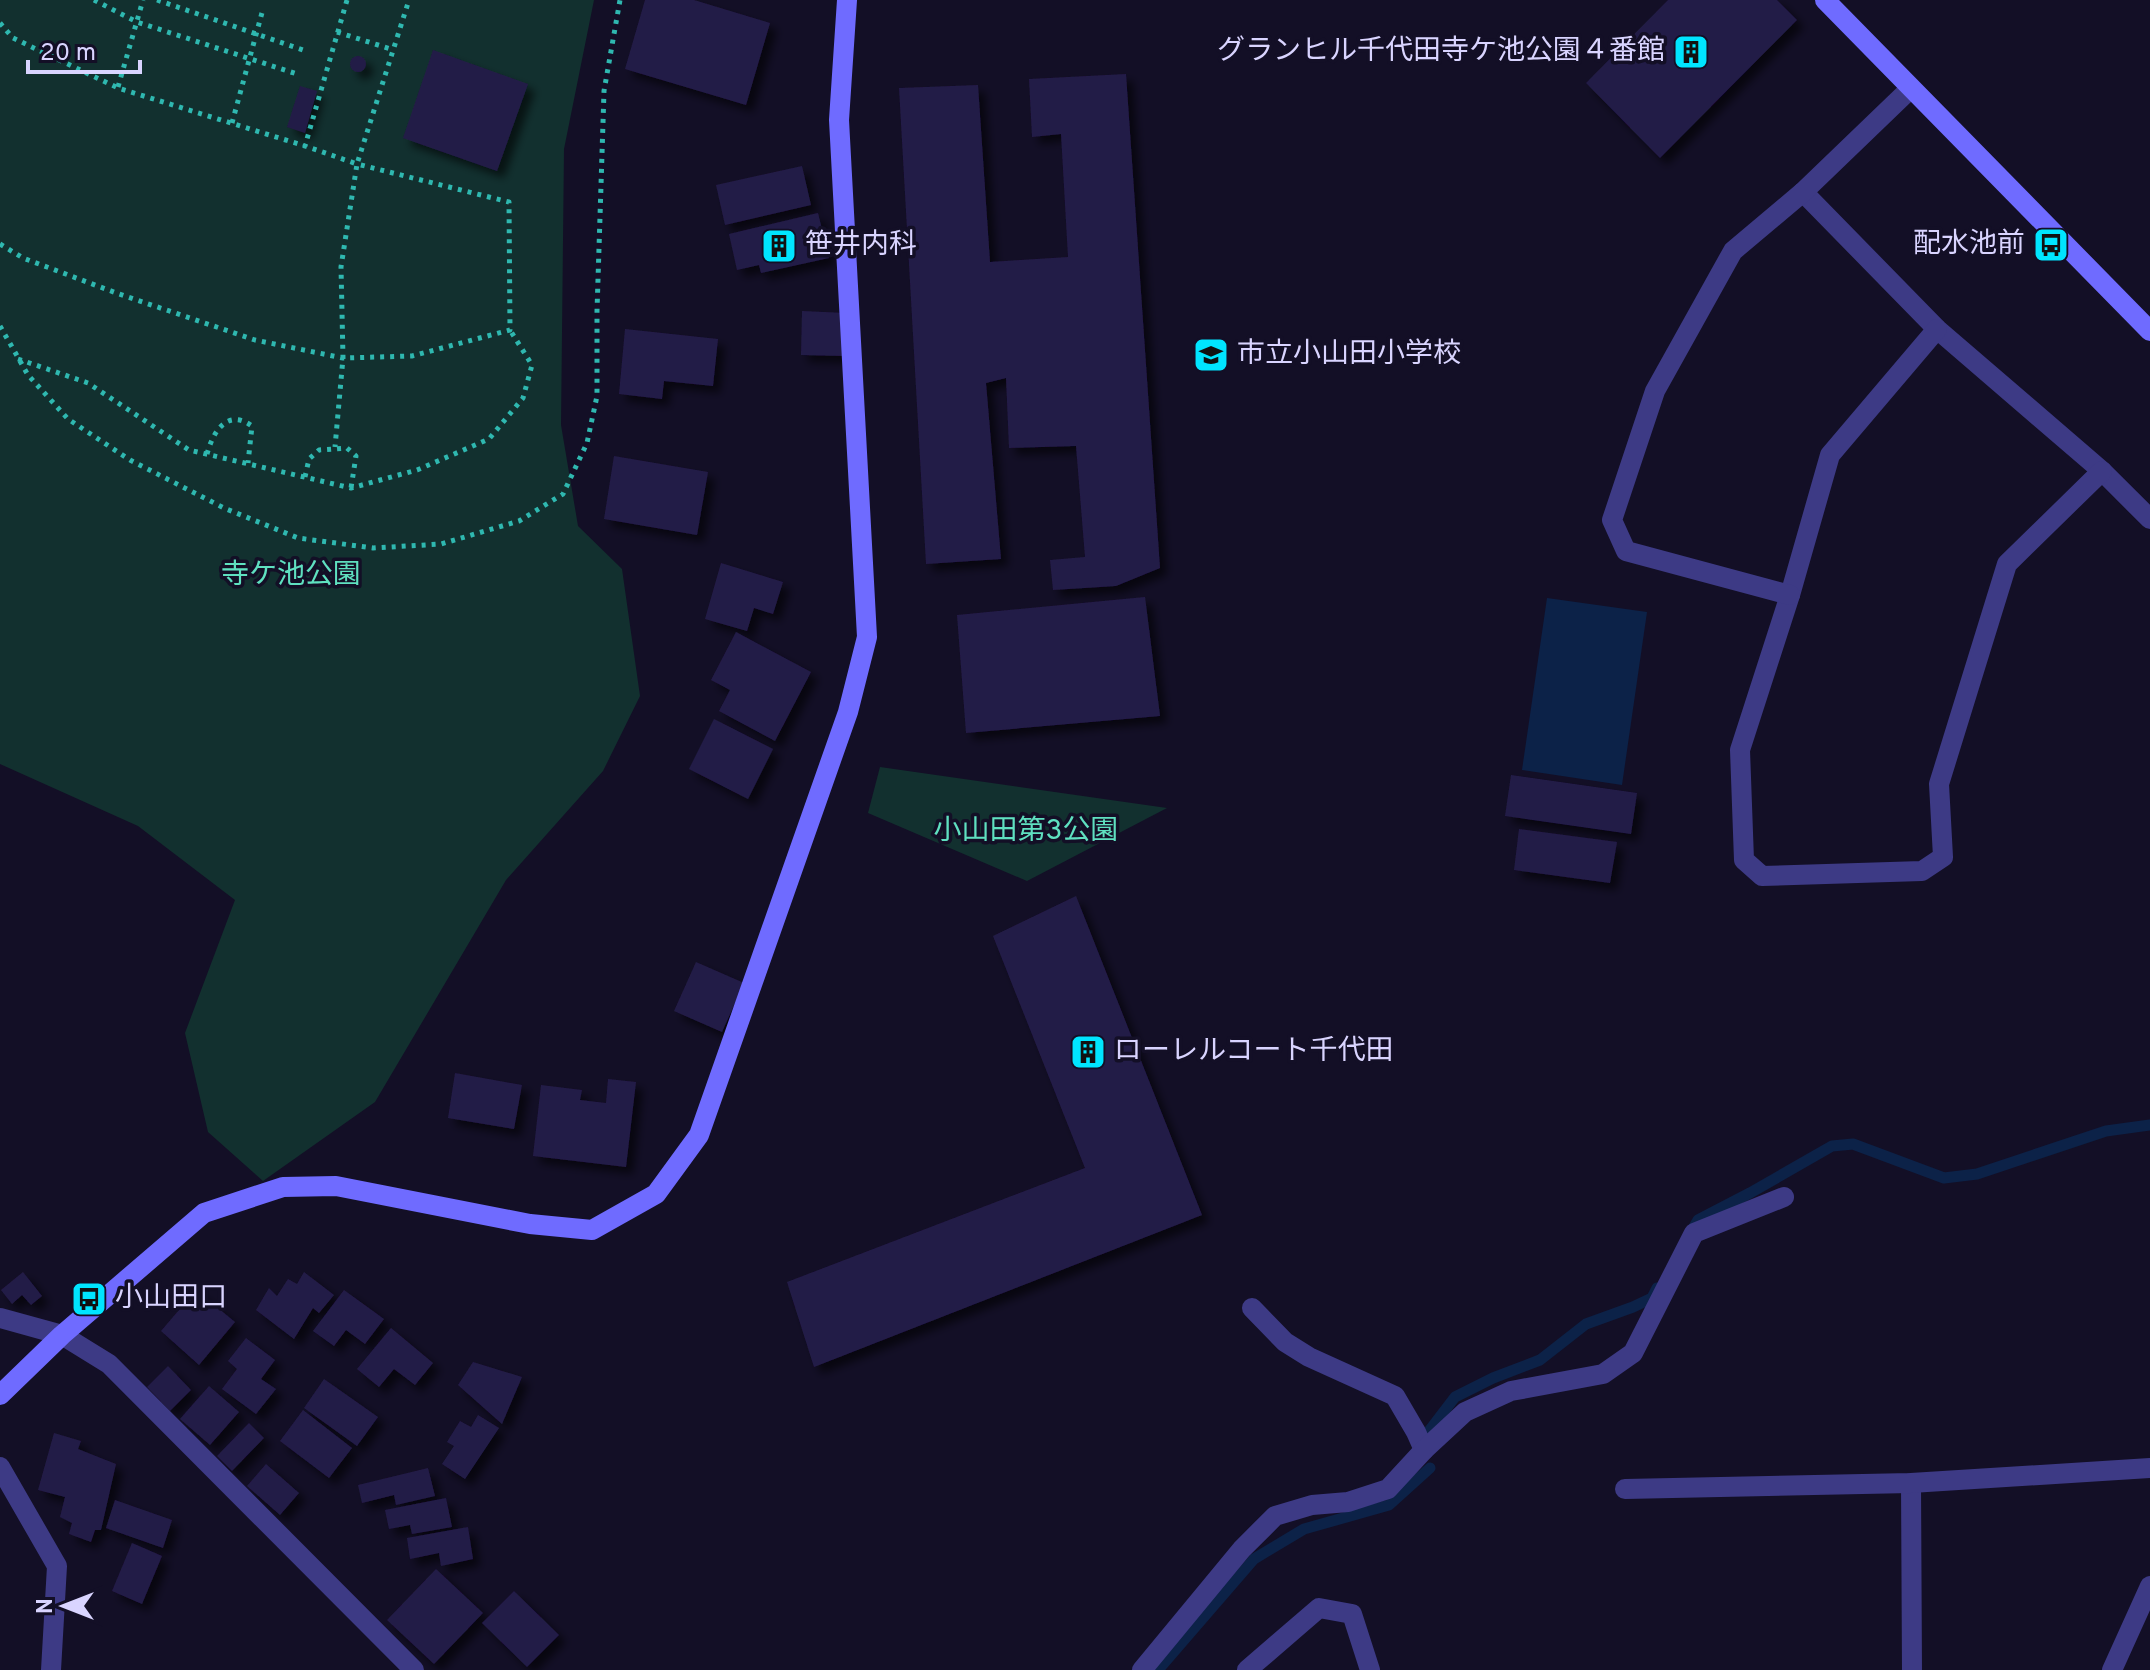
<svg xmlns="http://www.w3.org/2000/svg" width="2150" height="1670" viewBox="0 0 2150 1670" font-family="Overpass,'Noto Sans JP',sans-serif">
<defs>
<filter id="shadow"><feDropShadow dx="7" dy="7" stdDeviation="4" flood-color="#0009"/></filter>
</defs>
<rect width="100%" height="100%" fill="#130f26"/>
<!-- green -->
<g fill="#12302f">
<path d="M0,0H594L564,149L561,425L578,526L622,569L640,696L603,771L506,880L375,1102L263,1181L208,1132L185,1033L235,900L138,826L0,764Z"/>
<path d="M880,767L1167,808L1027,881L868,813Z"/>
</g>
<!-- water -->
<path fill="#0c2248" d="M1547,598L1647,612L1622,785L1522,770Z"/>
<g fill="none" stroke-linecap="round" stroke-linejoin="round">
<!-- stream -->
<g stroke="#0c2248" stroke-width="11">
<path d="M1691,1232L1698,1220L1750,1193L1832,1146L1853,1144L1944,1178L1977,1174L2106,1131L2150,1125"/>
<path d="M1429,1431L1455,1397L1493,1378L1540,1360L1586,1324L1633,1307L1652,1298L1657,1288"/>
<path d="M1158,1670L1254,1559L1304,1529L1389,1505L1430,1468"/>
</g>
</g>
<!-- building -->
<g fill="#241b47" filter="url(#shadow)">
<path d="M645,0H694L770,23L746,105L625,69Z"/>
<path d="M1668,0H1777L1797,20L1660,158L1586,83Z"/>
<path d="M433,50L528,84L497,171L403,138Z"/>
<circle cx="358" cy="64" r="8"/>
<path d="M1126,74L1160,568L1116,586L1053,590L1050,560L1085,557L1076,446L1009,448L1006,378L986,383L1001,559L926,564L899,88L978,85L990,262L1068,257L1061,134L1032,137L1029,79Z"/>
<path d="M300,86L317,91L305,133L287,127Z"/>
<path d="M802,166L811,205L725,225L716,185Z"/>
<path d="M818,213L829,258L761,273L759,265L737,270L729,234Z"/>
<path d="M802,311L846,313L844,356L801,355Z"/>
<path d="M625,329L718,339L713,386L664,381L662,399L619,394Z"/>
<path d="M614,456L708,472L697,535L604,519Z"/>
<path d="M721,563L783,582L773,614L754,608L747,631L705,619Z"/>
<path d="M1145,597L1160,716L966,733L957,615Z"/>
<path d="M736,632L811,672L775,741L719,711L730,690L711,680Z"/>
<path d="M714,719L773,749L748,799L689,769Z"/>
<path d="M1511,775L1637,793L1631,834L1505,816Z"/>
<path d="M1519,829L1617,842L1610,883L1514,870Z"/>
<path d="M1076,896L1202,1215L814,1367L787,1282L1085,1168L993,936Z"/>
<path d="M696,962L744,983L722,1032L674,1011Z"/>
<path d="M455,1073L522,1085L514,1129L448,1118Z"/>
<path d="M608,1079L636,1082L626,1167L533,1156L541,1085L582,1090L580,1100L606,1103Z"/>
<path d="M23,1272L42,1296L31,1305L22,1295L12,1304L1,1290Z"/>
<path d="M304,1272L334,1295L319,1313L313,1308L294,1339L256,1310L269,1288L277,1296L288,1279L297,1284Z"/>
<path d="M196,1290L235,1322L199,1365L161,1331Z"/>
<path d="M344,1290L384,1319L365,1344L346,1330L334,1346L313,1331Z"/>
<path d="M391,1328L433,1363L415,1385L394,1369L379,1387L357,1369Z"/>
<path d="M246,1338L275,1360L261,1379L276,1389L256,1414L222,1389L237,1369L228,1361Z"/>
<path d="M473,1362L522,1377L502,1424L458,1385Z"/>
<path d="M168,1366L191,1390L170,1411L147,1387Z"/>
<path d="M324,1379L378,1417L357,1446L304,1408Z"/>
<path d="M209,1386L239,1412L210,1445L180,1419Z"/>
<path d="M303,1410L352,1448L329,1478L280,1441Z"/>
<path d="M478,1415L499,1428L465,1479L442,1464L454,1446L447,1442L460,1421L471,1427Z"/>
<path d="M249,1423L264,1438L232,1471L217,1456Z"/>
<path d="M54,1433L81,1441L78,1449L116,1464L101,1530H95L91,1542L69,1534L72,1523L60,1517L65,1497L38,1490Z"/>
<path d="M266,1464L299,1493L280,1515L247,1486Z"/>
<path d="M428,1468L435,1496L396,1505L394,1495L362,1503L358,1485Z"/>
<path d="M446,1498L452,1527L412,1534L410,1525L389,1529L385,1510Z"/>
<path d="M115,1500L172,1520L163,1548L106,1528Z"/>
<path d="M468,1527L473,1559L441,1566L439,1553L410,1559L407,1538Z"/>
<path d="M132,1543L162,1556L142,1604L112,1591Z"/>
<path d="M436,1569L483,1613L434,1664L387,1620Z"/>
<path d="M514,1591L559,1635L527,1667L482,1623Z"/>
</g>
<g fill="none" stroke-linecap="round" stroke-linejoin="round">
<!-- path -->
<g stroke="#2fb8b0" stroke-width="5" stroke-dasharray="4 6" stroke-linecap="butt">
<path d="M94,0L137,22L300,75"/>
<path d="M157,0L306,51"/>
<path d="M347,0L305,146L357,164L409,0"/>
<path d="M0,23L13,38L118,88L305,146"/>
<path d="M337,32L394,50"/>
<path d="M118,87L143,0"/>
<path d="M232,123L263,9"/>
<path d="M0,244L23,258L119,294L255,340L343,358L412,356L510,330L509,202L357,164L341,267L343,358L335,447"/>
<path d="M0,326L28,375L68,419L130,460L224,508L298,538L373,548L441,544L519,521L563,494L587,443L597,396V311L604,91L620,0"/>
<path d="M18,359L88,383L189,450L351,488L417,470L489,439L523,398L532,365L510,330"/>
<path d="M207,454C213,432 227,408 252,426L248,463"/>
<path d="M305,477L309,459L319,450L347,448L356,456L351,488"/>
</g>
<!-- street -->
<g stroke="#3d3a85" stroke-width="20">
<path d="M1803,192L1937,329L2102,471L2150,519"/>
<path d="M1937,329L1830,455L1790,595L1740,750L1744,860L1762,876L1922,871L1943,857L1939,784L2007,564L2102,471"/>
<path d="M1790,595L1626,551L1612,520L1655,391L1733,251L1803,192L1910,89"/>
<path d="M1252,1308L1285,1342L1309,1357L1395,1396L1416,1432L1424,1450"/>
<path d="M0,1318L62,1335L109,1364L414,1670"/>
<path d="M0,1467L57,1566L51,1670"/>
<path d="M1911,1483L1912,1670"/>
<path d="M1625,1489L1911,1483L2150,1468"/>
<path d="M1142,1670L1242,1549L1275,1516L1312,1505L1348,1502L1388,1489L1424,1450L1465,1412L1511,1391L1603,1374L1633,1353L1694,1233L1784,1197"/>
<path d="M1247,1670L1319,1608L1352,1614L1370,1670"/>
<path d="M2112,1670L2150,1586"/>
</g>
<!-- secondary -->
<g stroke="#6f6bff" stroke-width="20">
<path d="M1825,0L2150,331"/>
<path d="M0,1395L62,1335L204,1213L283,1187L336,1186L530,1224L592,1230L656,1194L699,1135L848,712L867,637L839,120L847,0"/>
</g>
</g>
<!-- icons -->
<defs>
<symbol id="building-square" viewBox="-11 -11 22 22"><rect x="-9" y="-9" width="18" height="18" rx="4" fill="#00e5ff" stroke="#130f26"/><path d="M-4-6H4V6H1V3H-1V6H-4ZM-2.5-4.3h1.7v1.8h-1.7ZM.8-4.3h1.7v1.8H.8ZM-2.5-1h1.7V.8h-1.7ZM.8-1h1.7V.8H.8Z" fill="#111"/></symbol>
<symbol id="bus-square" viewBox="-11 -11 22 22"><rect x="-9" y="-9" width="18" height="18" rx="4" fill="#00e5ff" stroke="#130f26"/><path d="M-5-6H5V4H4V6H2V4H-2V6H-4V4H-5ZM-3.5-4V0h7V-4ZM-3.5 1.2v1.5H-2V1.2ZM2 1.2v1.5H3.5V1.2Z" fill="#111"/></symbol>
<symbol id="school-square" viewBox="-11 -11 22 22"><rect x="-9" y="-9" width="18" height="18" rx="4" fill="#00e5ff" stroke="#130f26"/><path d="M0-5L7-2L0 1L-7-2ZM-4 1L0 2.5L4 1V4Q0 6-4 4Z" fill="#111"/></symbol>
</defs>
<g fill-rule="evenodd">
<use href="#building-square" x="1671" y="32" width="40" height="40"/>
<use href="#bus-square" x="2031" y="225" width="40" height="40"/>
<use href="#building-square" x="759" y="226" width="40" height="40"/>
<use href="#school-square" x="1191" y="335" width="40" height="40"/>
<use href="#building-square" x="1068" y="1032" width="40" height="40"/>
<use href="#bus-square" x="69" y="1279" width="40" height="40"/>
</g>
<g text-anchor="middle" dominant-baseline="central" stroke-width="7" stroke-linejoin="round" paint-order="stroke">
<!-- poi labels -->
<g font-size="28" fill="#d9d4ff" stroke="#130f26" text-anchor="start">
<text x="1665" y="52" text-anchor="end">グランヒル千代田寺ケ池公園４番館</text>
<text x="2025" y="245" text-anchor="end">配水池前</text>
<text x="805" y="246">笹井内科</text>
<text x="1237" y="355">市立小山田小学校</text>
<text x="1114" y="1052">ローレルコート千代田</text>
<text x="115" y="1299">小山田口</text>
</g>
<!-- park labels -->
<g font-size="28" fill="#5fe0c0" stroke="#130f26">
<text x="291" y="576">寺ケ池公園</text>
<text x="1026" y="832">小山田第3公園</text>
</g>
</g>
<!-- north arrow -->
<g transform="translate(64 1606) rotate(270)" stroke="#130f26" stroke-width="6" paint-order="stroke">
<path d="M0-6L14 30L0 20L-14 30Z" fill="#d9d4ff"/>
<text y="-12" font-size="22" font-weight="bold" text-anchor="middle" fill="#d9d4ff">N</text>
</g>
<!-- scale -->
<path d="M28 60v12h112v-12" fill="none" stroke="#d9d4ff" stroke-width="4"/>
<text x="40" y="60" font-size="24" fill="#d9d4ff" stroke="#130f26" stroke-width="6" paint-order="stroke">20 m</text>
</svg>
